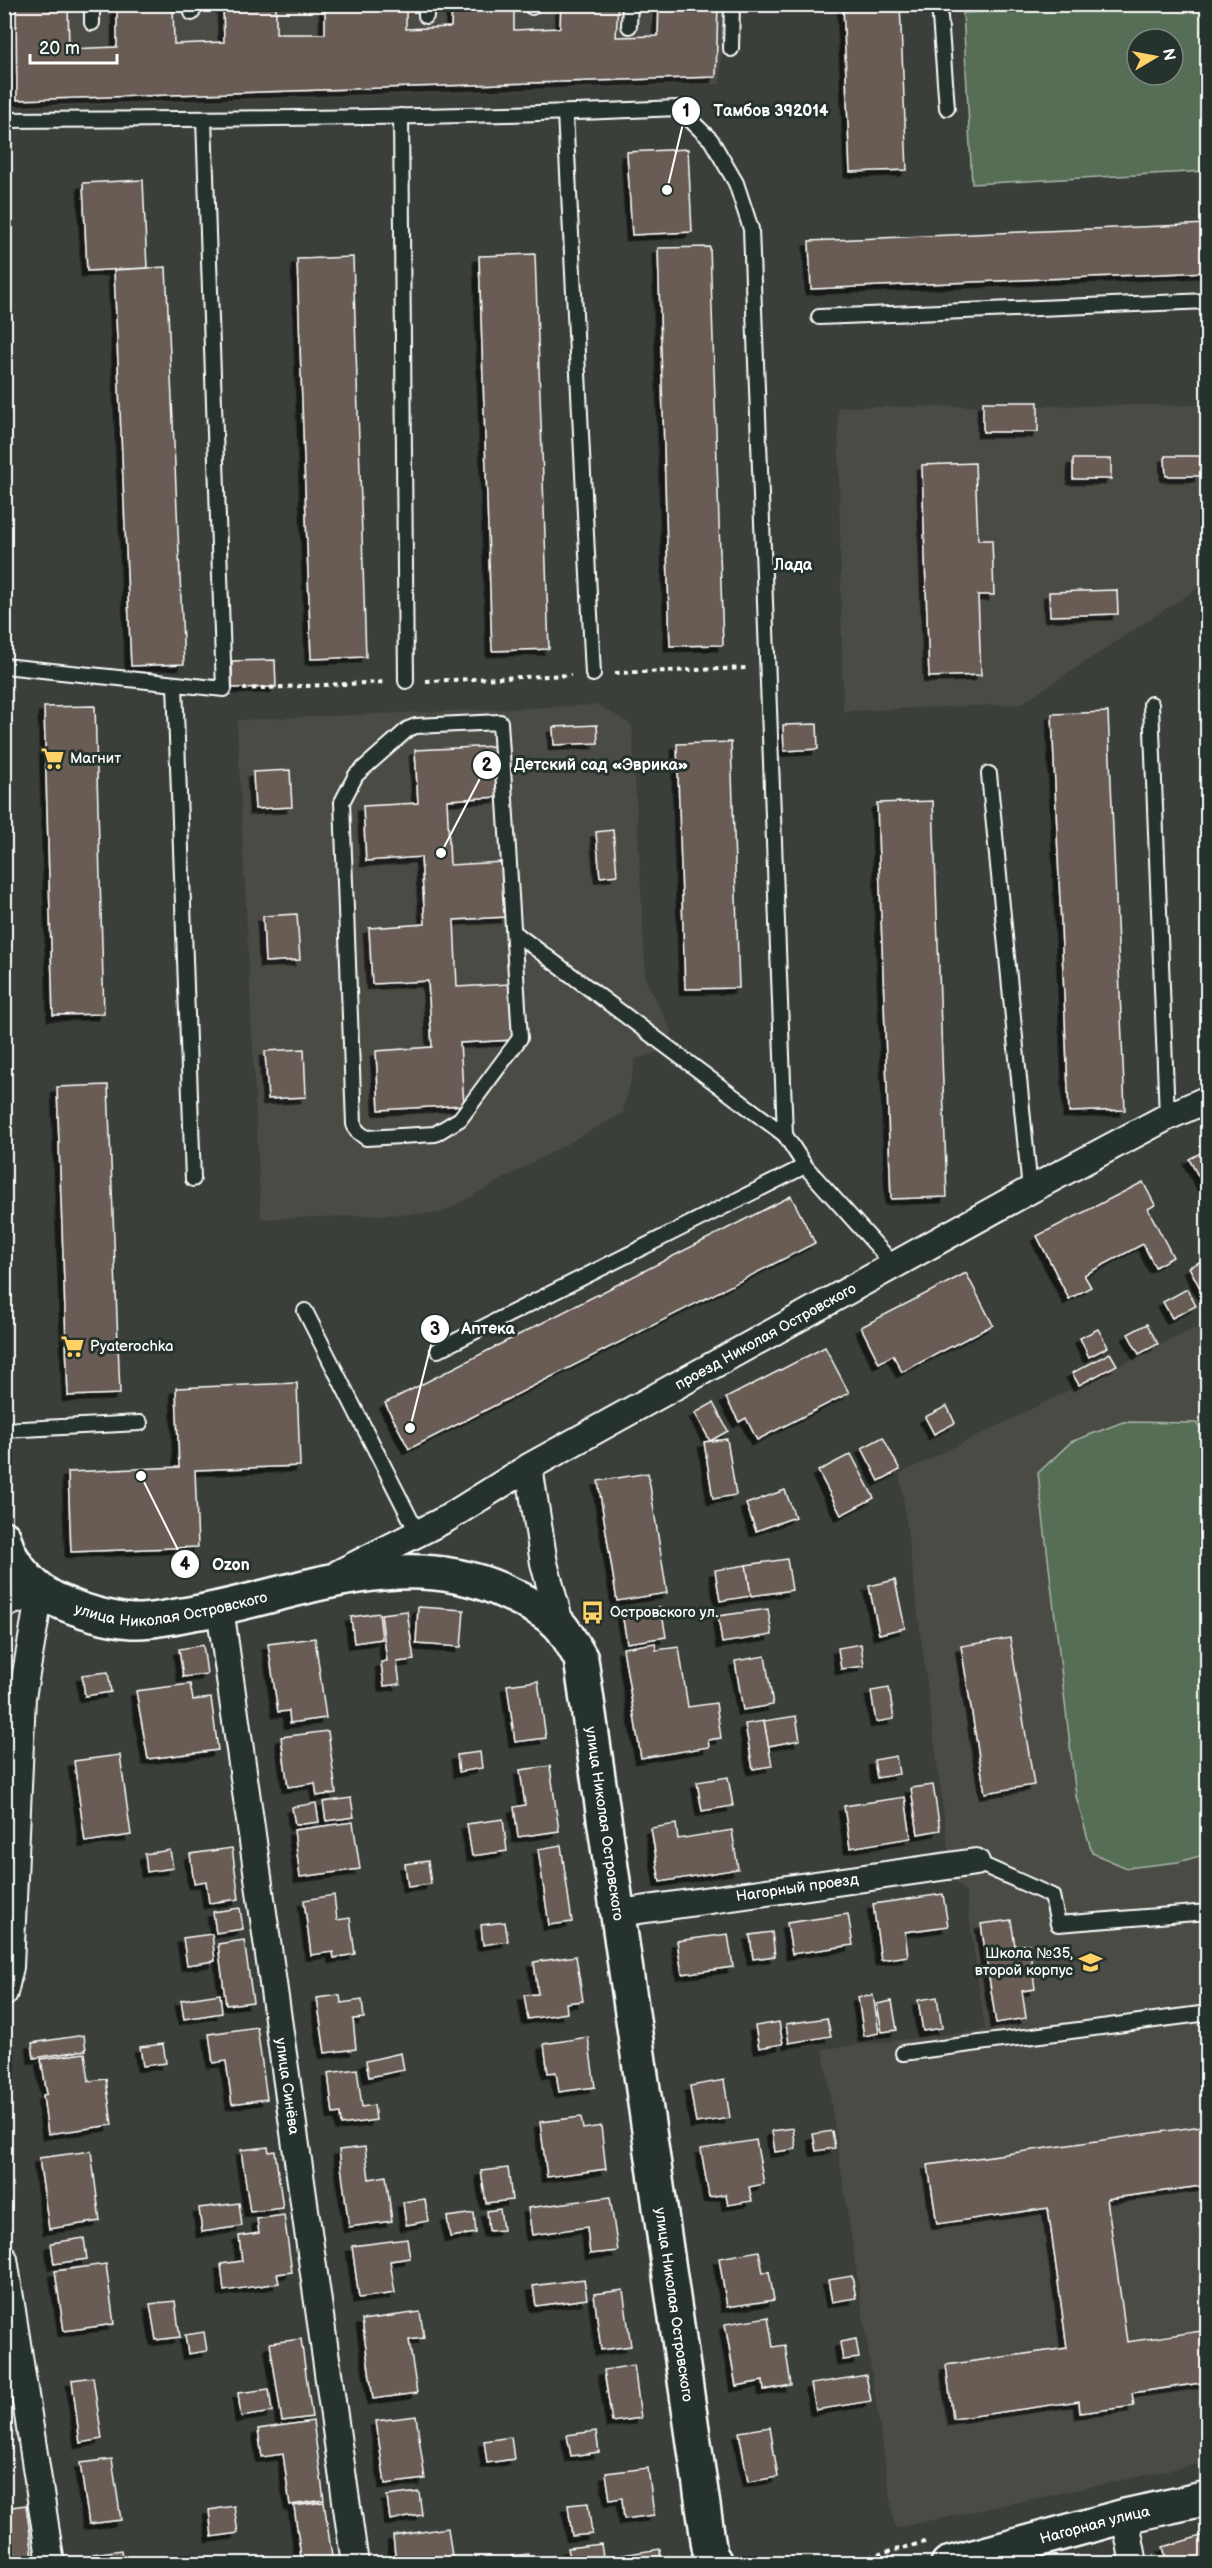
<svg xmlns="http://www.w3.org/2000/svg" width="1212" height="2568" viewBox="0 0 1212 2568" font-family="'Balsamiq Sans',sans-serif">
<defs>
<filter id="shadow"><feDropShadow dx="-5.5" dy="5.5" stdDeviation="0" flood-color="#0009"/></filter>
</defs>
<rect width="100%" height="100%" fill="#3a3f39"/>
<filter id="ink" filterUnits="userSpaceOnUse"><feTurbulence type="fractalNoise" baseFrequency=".0167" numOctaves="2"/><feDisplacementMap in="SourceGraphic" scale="12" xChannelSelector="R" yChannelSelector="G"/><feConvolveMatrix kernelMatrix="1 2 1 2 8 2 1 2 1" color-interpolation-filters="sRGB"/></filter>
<g filter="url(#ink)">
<!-- built -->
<g fill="#4c4b45">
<path d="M4,5H724L720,84L5,108Z"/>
<path d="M1207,405V582L1021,704L843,711L838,407Z"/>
<path d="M598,705L632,725L646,981L672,1032L662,1051L636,1059L623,1113L441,1213L261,1219L237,720Z"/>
<path d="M1195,1328L1207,1330V2462L895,2528L823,2049L985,2030L966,1893L952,1878L900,1474Z"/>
</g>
<!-- green -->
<g fill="#546e55" stroke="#aab6aa" stroke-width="1.5" fill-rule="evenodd">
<path d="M1132,4L1207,5V171L972,184L963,13ZM1137,39H1173V75H1137Z"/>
<path d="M1123,1422L1196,1423L1208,1438L1207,1854L1178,1862L1127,1868L1092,1853L1076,1796L1038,1473L1071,1442Z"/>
</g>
<!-- building -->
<g fill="#675b54" stroke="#fff" stroke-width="1.5" filter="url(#shadow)">
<path d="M16,4H68L69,49L117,47V4H173L174,44L224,42L223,4H276V34H325V4H406V29L451,27L452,4H514V30L560,28L561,4H618L616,37L658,36L659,4H718L716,77L17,100Z"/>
<path d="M843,4H900L907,170L850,172Z"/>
<path d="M688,149L692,232L632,235L627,152Z"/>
<path d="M143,180L147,268L87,271L83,183Z"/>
<path d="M1208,224V272L811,289L809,241Z"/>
<path d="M710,247L723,645L670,646L658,248Z"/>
<path d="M535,254L549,649L492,651L479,256Z"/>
<path d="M353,257L366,657L311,659L297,259Z"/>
<path d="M166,267L184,664L131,666L114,270Z"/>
<rect x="983" y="402" width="55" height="30"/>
<path d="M1165,456H1200V476H1166Z"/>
<rect x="1073" y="459" width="38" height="20"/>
<path d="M975,463L978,540H992L994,595H978L981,675L929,677L922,465Z"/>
<path d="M1117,590L1118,614L1050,616L1049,592Z"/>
<path d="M275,660L276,687L232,688V661Z"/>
<path d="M95,706L104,1014L53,1015L44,707Z"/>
<path d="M1108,712L1125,1110L1069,1112L1052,714Z"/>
<path d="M817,724L818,749L784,751L783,725Z"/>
<path d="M597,725L598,743L554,745L553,727Z"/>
<path d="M731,742L739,988L685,989L677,744Z"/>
<path d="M497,746L500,797L447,800L450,865L503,862L506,917L454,920L457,987L510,984L513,1040L460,1043L464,1105L379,1110L376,1051L432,1047L428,981L372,984L369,928L425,924L421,857L366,861L363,806L418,803L415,750Z"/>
<path d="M290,770L292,807L255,809L253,772Z"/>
<path d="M933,801L947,1197L891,1199L877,803Z"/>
<path d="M613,830L617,875L600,877L596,832Z"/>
<path d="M297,914L300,960L265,962L263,916Z"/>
<path d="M304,1049L306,1097L268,1099L265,1051Z"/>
<path d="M108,1085L120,1394L68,1396L57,1087Z"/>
<path d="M1208,1149V1194L1189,1159Z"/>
<path d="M1143,1182L1155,1205L1148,1209L1173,1257L1155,1267L1143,1244L1084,1275L1091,1287L1069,1299L1037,1236Z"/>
<path d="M791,1196L815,1243L409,1449L385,1403Z"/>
<path d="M1208,1258V1303L1189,1267Z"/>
<path d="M966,1273L993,1325L902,1372L893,1355L879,1363L861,1327Z"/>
<path d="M1187,1289L1196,1306L1172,1318L1163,1302Z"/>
<path d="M1147,1324L1158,1344L1139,1354L1128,1334Z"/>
<path d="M1098,1329L1108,1347L1089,1357L1080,1338Z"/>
<path d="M825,1347L849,1393L757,1440L746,1418L739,1422L726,1398Z"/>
<path d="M1110,1353L1117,1365L1079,1385L1072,1373Z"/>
<path d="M297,1383L300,1466L195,1470L198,1547L71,1552L68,1472L179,1467L176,1388Z"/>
<path d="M713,1403L728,1431L710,1441L695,1413Z"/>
<path d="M947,1406L955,1423L934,1434L925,1417Z"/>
<path d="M883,1437L900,1470L879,1481L862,1448Z"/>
<path d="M727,1439L736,1495L713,1499L704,1442Z"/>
<path d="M851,1454L874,1498L841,1515L818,1471Z"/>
<path d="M648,1473L667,1593L617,1601L598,1481Z"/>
<path d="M785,1490L795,1517L756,1531L746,1504Z"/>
<path d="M787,1559L792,1590L751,1596L746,1565Z"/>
<path d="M746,1565L751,1596L720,1601L715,1570Z"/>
<path d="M895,1580L905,1628L879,1634L869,1586Z"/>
<path d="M418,1607L464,1610L461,1647L416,1644Z"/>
<path d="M661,1607L666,1637L627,1643L622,1613Z"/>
<path d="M768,1609L772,1635L722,1643L718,1616Z"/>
<path d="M407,1611L414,1660L397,1662L400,1684L384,1686L381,1662L387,1661L381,1614Z"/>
<path d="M379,1613L382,1639L354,1643L351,1617Z"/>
<path d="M315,1638L326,1718L290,1723L289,1711L278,1712L268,1644Z"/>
<path d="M1010,1638L1034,1785L985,1793L961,1646Z"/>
<path d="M655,1643L656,1650L679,1647L688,1707L716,1703L721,1738L708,1740L709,1747L641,1758L623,1648Z"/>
<path d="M861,1644L864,1666L841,1669L838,1648Z"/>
<path d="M203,1645L207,1674L183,1677L179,1649Z"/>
<path d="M765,1656L773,1705L743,1710L735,1661Z"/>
<path d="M108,1672L111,1692L85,1696L82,1675Z"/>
<path d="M538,1681L546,1738L515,1742L507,1685Z"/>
<path d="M190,1684L193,1700L211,1698L218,1750L148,1759L136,1691Z"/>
<path d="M889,1688L894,1719L876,1722L871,1691Z"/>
<path d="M796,1716L800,1740L768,1746L764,1721Z"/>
<path d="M764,1721L772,1766L753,1769L745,1724Z"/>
<path d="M328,1731L336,1793L317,1796L315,1783L288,1787L281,1737Z"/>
<path d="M480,1752L482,1768L459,1772L457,1755Z"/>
<path d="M120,1755L131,1835L85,1842L74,1761Z"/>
<path d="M896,1756L899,1774L877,1778L874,1760Z"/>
<path d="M550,1766L559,1831L518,1837L514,1807L525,1805L520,1770Z"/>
<path d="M728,1777L733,1806L702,1811L697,1782Z"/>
<path d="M933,1785L940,1830L918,1834L911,1788Z"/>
<path d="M905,1797L911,1838L850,1848L844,1806Z"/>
<path d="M351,1798L354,1817L326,1821L323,1802Z"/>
<path d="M316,1803L319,1822L295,1825L292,1807Z"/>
<path d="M503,1819L507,1851L472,1856L467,1824Z"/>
<path d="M353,1822L360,1869L300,1877L294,1830Z"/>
<path d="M676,1824L678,1839L732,1830L738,1869L660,1882L651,1828Z"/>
<path d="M561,1845L572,1922L549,1925L538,1849Z"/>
<path d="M232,1848L239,1899L209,1903L206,1881L194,1883L190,1854Z"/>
<path d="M170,1850L173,1868L147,1872L145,1854Z"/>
<path d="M428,1861L431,1884L408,1887L405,1864Z"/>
<path d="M943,1894L948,1926L905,1932L908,1956L881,1960L873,1904Z"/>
<path d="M334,1895L337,1920L350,1918L355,1954L334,1958L333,1952L311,1955L304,1900Z"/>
<path d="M240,1908L243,1929L216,1933L213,1912Z"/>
<path d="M848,1914L853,1945L792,1954L787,1923Z"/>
<path d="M1011,1920L1015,1946L1029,1944L1035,1989L1022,1991L1026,2018L996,2023L981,1924Z"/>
<path d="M505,1922L508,1941L483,1945L481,1925Z"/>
<path d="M772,1932L775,1956L753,1959L750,1935Z"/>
<path d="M212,1934L215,1961L187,1965L183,1938Z"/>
<path d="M728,1934L733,1967L682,1974L677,1941Z"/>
<path d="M244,1940L253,2002L226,2005L218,1944Z"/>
<path d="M576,1956L583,2001L566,2003L567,2013L528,2019L524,1995L538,1994L534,1962Z"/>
<path d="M220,1994L222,2013L184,2019L181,2000Z"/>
<path d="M340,1995L341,2003L362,2000L364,2018L353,2019L356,2049L325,2053L317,1998Z"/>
<path d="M873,1995L879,2033L864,2036L858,1997Z"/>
<path d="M937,1997L942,2028L923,2031L918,2000Z"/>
<path d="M892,2001L897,2030L882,2032L877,2004Z"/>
<path d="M827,2018L831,2036L789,2043L786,2024Z"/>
<path d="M779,2022L783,2044L759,2048L755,2026Z"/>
<path d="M257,2027L267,2099L232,2104L226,2061L213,2063L209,2034Z"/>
<path d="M84,2035L86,2050L34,2058L32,2043Z"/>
<path d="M588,2037L595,2087L559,2092L556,2072L548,2073L544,2044Z"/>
<path d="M163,2044L166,2063L143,2066L140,2047Z"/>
<path d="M85,2053L89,2081L106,2079L112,2125L48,2134L43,2095L47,2094L41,2059Z"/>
<path d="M401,2053L404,2070L369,2077L366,2061Z"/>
<path d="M357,2069L362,2107L374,2105L376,2120L341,2125L340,2113L333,2114L328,2073Z"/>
<path d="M724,2080L730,2118L696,2123L690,2086Z"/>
<path d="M581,2117L583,2129L601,2126L606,2169L547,2177L540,2122Z"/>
<path d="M1208,2125V2185L1107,2199L1127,2342L1208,2330V2382L1132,2393L1134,2406L1080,2413L1079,2401L953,2419L946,2365L1067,2348L1048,2208L937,2224L928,2165Z"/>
<path d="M793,2128L796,2149L775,2152L772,2131Z"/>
<path d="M832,2131L835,2148L816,2151L813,2134Z"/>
<path d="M756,2140L764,2184L749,2187L752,2201L728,2205L726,2194L709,2197L701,2149Z"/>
<path d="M268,2147L269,2152L275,2151L283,2208L250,2212L241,2150Z"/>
<path d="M365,2147L369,2179L386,2176L392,2221L349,2227L339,2150Z"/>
<path d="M91,2151L100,2221L49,2229L39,2158Z"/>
<path d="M508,2168L512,2200L486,2203L481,2171Z"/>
<path d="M610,2197L618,2251L590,2254L587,2227L532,2235L528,2208Z"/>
<path d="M425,2199L428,2221L406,2225L403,2202Z"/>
<path d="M239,2203L242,2226L202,2232L199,2208Z"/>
<path d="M500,2209L503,2230L489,2231L487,2211Z"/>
<path d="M474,2213L476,2233L450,2237L447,2217Z"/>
<path d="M284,2215L292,2272L277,2274L279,2283L224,2291L221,2264L242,2261L239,2236L259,2233L257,2219Z"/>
<path d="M84,2238L87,2259L54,2264L51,2243Z"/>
<path d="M407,2239L410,2258L390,2261L395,2293L359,2298L352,2246Z"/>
<path d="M759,2251L763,2273L769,2271L774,2300L727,2307L719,2258Z"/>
<path d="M106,2264L114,2324L64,2331L55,2271Z"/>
<path d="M852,2276L856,2298L832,2302L828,2280Z"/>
<path d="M584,2279L587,2299L536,2306L533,2286Z"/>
<path d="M623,2290L631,2346L601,2350L594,2294Z"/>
<path d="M175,2301L180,2337L156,2340L150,2304Z"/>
<path d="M420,2312L424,2338L409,2340L417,2393L373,2399L362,2320Z"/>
<path d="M768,2317L773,2347L785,2345L791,2385L764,2390L763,2381L736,2386L725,2324Z"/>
<path d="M204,2332L207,2351L188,2354L185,2335Z"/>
<path d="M301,2339L312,2417L282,2421L270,2343Z"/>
<path d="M856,2339L859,2358L843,2360L840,2342Z"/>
<path d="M634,2365L641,2418L612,2422L604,2370Z"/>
<path d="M866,2375L871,2401L816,2410L811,2384Z"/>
<path d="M93,2377L102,2439L80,2443L72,2380Z"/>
<path d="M269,2389L272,2412L241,2417L238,2393Z"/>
<path d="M416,2416L425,2479L385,2484L376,2421Z"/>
<path d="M313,2421L324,2500L290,2505L283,2454L262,2457L258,2429Z"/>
<path d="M770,2427L778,2477L748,2482L739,2432Z"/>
<path d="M596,2431L599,2452L571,2456L567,2435Z"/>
<path d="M511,2437L514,2459L487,2463L484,2441Z"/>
<path d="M112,2459L121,2520L89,2524L80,2463Z"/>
<path d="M648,2468L654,2515L624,2519L622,2498L610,2500L606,2473Z"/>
<path d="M419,2492L422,2515L390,2520L387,2496Z"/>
<path d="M324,2502L333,2564H302L294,2506Z"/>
<path d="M588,2503L592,2534L572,2536L568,2505Z"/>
<path d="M26,2505L34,2564H4V2508Z"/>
<path d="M234,2506L238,2533L212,2537L209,2510Z"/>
<path d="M448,2528L453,2564H396L393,2536Z"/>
<path d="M1208,2534V2564H1168L1163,2547Z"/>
<path d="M601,2544L604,2564H571L568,2548Z"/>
<path d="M660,2549L661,2564H623L621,2555Z"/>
<path d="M122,2550L124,2564H94L93,2554Z"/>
<path d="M528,2554L529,2564H512L511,2556Z"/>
</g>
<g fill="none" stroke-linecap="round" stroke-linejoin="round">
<defs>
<g id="service">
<path d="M92,4V23"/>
<path d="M192,4V13"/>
<path d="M939,4L947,108"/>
<path d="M532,7V4"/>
<path d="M426,16V4"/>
<path d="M629,26L630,4"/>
<path d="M731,49L732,4"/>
<path d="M565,113L593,674"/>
<path d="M401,116L406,681"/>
<path d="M4,120C229,119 454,118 678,108L711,140L736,183L751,229L785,1135L805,1166L894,1265"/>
<path d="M819,317L1208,301"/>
<path d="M4,666L224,689L204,119"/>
<path d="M175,684L193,1179"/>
<path d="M1151,704L1167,1117"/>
<path d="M500,722L520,1038L460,1119L435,1134L366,1138L357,1131L354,1124L342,802L356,775L408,729L416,726Z"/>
<path d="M989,774L1030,1190"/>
<path d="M515,933L785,1135"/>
<path d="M305,1311L418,1534"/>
<path d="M438,1350L805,1166"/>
<path d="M4,1430L140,1423"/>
<path d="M976,1862L1052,1896L1058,1924L1208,1912"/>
<path d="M903,2053L1208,2013"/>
</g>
<g id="minor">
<path d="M529,1467L544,1563L561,1627"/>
<path id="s1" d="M339,1573L446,1519L529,1467L1030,1190L1167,1117L1208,1099"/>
<path d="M4,1604L40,1592L22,1697L10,1967L4,1993"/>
<path id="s2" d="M220,1608L355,2564"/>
<path id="s3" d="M619,1913L976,1862"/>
<path d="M4,2259L51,2564"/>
<path d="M1125,2516L1134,2564"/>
</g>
<g id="tertiary">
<path id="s4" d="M4,1538C10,1563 31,1587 54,1599C78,1610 106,1619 132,1621C154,1622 179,1615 200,1612C300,1593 400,1546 501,1590C519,1598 550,1613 562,1628C569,1637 575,1649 581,1659L710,2554L716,2564"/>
<path id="s5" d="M948,2564L1125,2516L1208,2498"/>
</g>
</defs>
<!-- service casing -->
<use href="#service" stroke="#fff" stroke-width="18"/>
<!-- minor casing -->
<use href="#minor" stroke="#fff" stroke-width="30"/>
<!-- tertiary casing -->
<use href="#tertiary" stroke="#fff" stroke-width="38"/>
<!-- path -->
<g stroke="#fff" stroke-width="4" stroke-dasharray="4.5 4.5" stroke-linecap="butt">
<path d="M615,673L748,668"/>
<path d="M426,681L571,675"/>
<path d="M243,689L385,682"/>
<path d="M843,2564L925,2542"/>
</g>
<!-- service -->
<use href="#service" stroke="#26332d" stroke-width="14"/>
<!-- minor -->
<use href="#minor" stroke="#26332d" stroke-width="26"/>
<!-- tertiary -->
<use href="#tertiary" stroke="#26332d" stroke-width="33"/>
</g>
</g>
<!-- icons -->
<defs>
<symbol id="supermarket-bare" viewBox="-9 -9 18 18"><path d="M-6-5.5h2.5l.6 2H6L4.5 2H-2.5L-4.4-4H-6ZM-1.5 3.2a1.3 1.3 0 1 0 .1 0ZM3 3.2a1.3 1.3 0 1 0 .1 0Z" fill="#ffd166" stroke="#26332d" stroke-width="2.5" paint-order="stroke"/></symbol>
<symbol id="bus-bare" viewBox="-9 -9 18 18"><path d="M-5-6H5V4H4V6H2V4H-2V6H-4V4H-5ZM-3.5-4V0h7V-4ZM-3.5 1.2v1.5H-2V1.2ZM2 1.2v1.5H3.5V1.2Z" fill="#ffd166" stroke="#26332d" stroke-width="2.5" paint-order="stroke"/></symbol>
<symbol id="school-bare" viewBox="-9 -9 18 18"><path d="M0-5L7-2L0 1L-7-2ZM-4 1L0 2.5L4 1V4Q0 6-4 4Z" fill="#ffd166" stroke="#26332d" stroke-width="2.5" paint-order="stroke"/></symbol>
</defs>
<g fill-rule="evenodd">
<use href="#supermarket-bare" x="36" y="742" width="33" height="33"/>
<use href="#supermarket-bare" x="56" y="1330" width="33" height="33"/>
<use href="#bus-bare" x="576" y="1596" width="33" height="33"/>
<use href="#school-bare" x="1074" y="1946" width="33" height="33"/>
</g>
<g text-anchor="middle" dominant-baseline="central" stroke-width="6" stroke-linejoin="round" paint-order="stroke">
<!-- poi labels -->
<g font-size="15" fill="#fff" stroke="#26332d" text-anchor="start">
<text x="70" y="758">Магнит</text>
<text x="90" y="1346">Pyaterochka</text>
<text x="610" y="1612">Островского ул.</text>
<text x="1073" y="1953" text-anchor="end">Школа №35,<tspan x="1073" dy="17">второй корпус</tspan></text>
</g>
<!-- street labels -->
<g font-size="15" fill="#fff" stroke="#26332d">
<text stroke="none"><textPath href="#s1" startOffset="488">проезд Николая Островского</textPath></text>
<text stroke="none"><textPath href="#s4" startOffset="202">улица Николая Островского</textPath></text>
<text stroke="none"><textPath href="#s4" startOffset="814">улица Николая Островского</textPath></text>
<text stroke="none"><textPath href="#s3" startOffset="180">Нагорный проезд</textPath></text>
<text stroke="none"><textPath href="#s2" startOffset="483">улица Синёва</textPath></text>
<text stroke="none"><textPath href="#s4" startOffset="1300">улица Николая Островского</textPath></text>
<text stroke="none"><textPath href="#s5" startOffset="152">Нагорная улица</textPath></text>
</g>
<!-- neighbourhood labels -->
<g font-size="16" font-weight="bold" fill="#fff" stroke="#26332d">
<text x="793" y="565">Лада</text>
</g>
</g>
<!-- callouts -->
<path fill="none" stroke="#fff" stroke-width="2" d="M667 190L686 111M441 853L487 765M410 1428L435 1329M141 1476L185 1564"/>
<g fill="#fff" stroke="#26332d" stroke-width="2">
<circle cx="667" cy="190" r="6"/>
<circle cx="441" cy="853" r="6"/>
<circle cx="410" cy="1428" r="6"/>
<circle cx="141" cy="1476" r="6"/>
<circle cx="686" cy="111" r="15"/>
<circle cx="487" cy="765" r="15"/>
<circle cx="435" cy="1329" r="15"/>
<circle cx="185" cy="1564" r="15"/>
</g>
<g font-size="18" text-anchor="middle" font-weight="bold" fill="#111">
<text x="686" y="117">1</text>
<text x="487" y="771">2</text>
<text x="435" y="1335">3</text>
<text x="185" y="1570">4</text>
</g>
<g font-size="16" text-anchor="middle" font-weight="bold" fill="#fff" stroke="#26332d" stroke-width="6" stroke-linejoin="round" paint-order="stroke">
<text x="771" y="116">Тамбов 392014</text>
<text x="601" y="770">Детский сад «Эврика»</text>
<text x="488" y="1334">Аптека</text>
<text x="231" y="1570">Ozon</text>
</g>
<!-- margin -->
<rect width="1212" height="2568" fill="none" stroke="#26332d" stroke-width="24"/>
<rect x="12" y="12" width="1188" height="2544" fill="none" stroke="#fff" stroke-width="2" filter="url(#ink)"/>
<!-- north arrow -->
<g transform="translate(1155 57) rotate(80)"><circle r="28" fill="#26332d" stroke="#7d8581" stroke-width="1.5"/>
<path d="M0-4.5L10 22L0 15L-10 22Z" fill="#ffd166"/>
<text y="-9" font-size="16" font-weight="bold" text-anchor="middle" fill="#ffffff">N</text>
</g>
<!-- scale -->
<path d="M30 54v9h87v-9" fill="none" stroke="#ffffff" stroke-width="3"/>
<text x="39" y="54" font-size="18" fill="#ffffff" stroke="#26332d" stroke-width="4.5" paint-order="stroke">20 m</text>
</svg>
